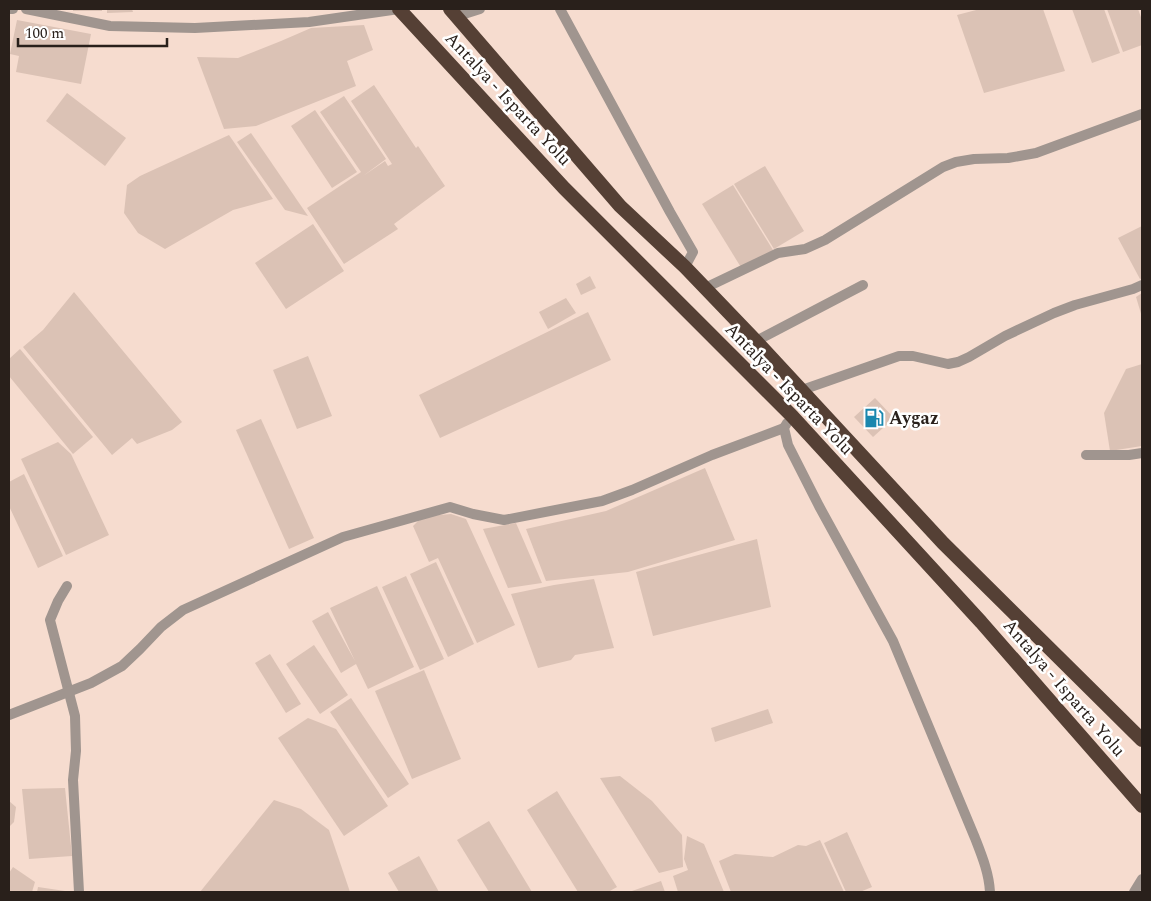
<svg xmlns="http://www.w3.org/2000/svg" width="1151" height="901" viewBox="0 0 1151 901" font-family="Spectral,serif">
<rect width="100%" height="100%" fill="#f6dccf"/>
<!-- building -->
<g fill="#dbc2b5">
<rect x="73" y="9" width="29" height="2"/>
<path d="M107,9H132L133,12L107,13Z"/>
<path d="M980,9H1043L1065,71L984,93L957,15Z"/>
<path d="M1072,9H1104L1120,53L1092,63Z"/>
<path d="M1107,9H1138L1142,20V45L1123,52Z"/>
<path d="M17,20L91,34L81,84L16,72L19,56L10,54Z"/>
<path d="M364,25L373,50L347,61L356,86L256,126L224,129L197,57L238,58L281,41L311,28Z"/>
<path d="M374,85L416,148L418,146L445,186L394,224L398,229L344,264L307,208L361,172L320,112L344,96L386,159L363,176L385,161L388,166L392,164L351,101Z"/>
<path d="M67,93L126,138L105,166L46,121Z"/>
<path d="M315,110L357,172L332,188L291,126Z"/>
<path d="M251,133L308,216L285,210L237,142Z"/>
<path d="M229,135L273,199L233,210L165,249L138,233L124,213L127,185L140,176Z"/>
<path d="M765,166L804,231L774,249L734,184Z"/>
<path d="M733,185L773,250L742,269L702,204Z"/>
<path d="M313,224L344,271L286,309L255,263Z"/>
<path d="M1142,226V278L1140,279L1118,238Z"/>
<path d="M590,276L596,288L581,295L576,284Z"/>
<path d="M74,292L182,422L172,430L137,444L132,438L112,455L23,347L43,330Z"/>
<path d="M1142,293V317L1136,297Z"/>
<path d="M566,298L576,313L548,329L539,312Z"/>
<path d="M588,312L611,360L440,438L419,395Z"/>
<path d="M20,349L93,437L73,454L9,376V359Z"/>
<path d="M308,356L332,416L297,429L273,370Z"/>
<path d="M1142,364V446L1110,451L1104,413L1126,369Z"/>
<path d="M875,398L894,418L873,437L854,417Z"/>
<path d="M261,419L314,538L289,549L236,430Z"/>
<path d="M58,442L71,454L109,535L66,555L21,459Z"/>
<path d="M705,468L735,540L628,572L546,581L526,529L606,511Z"/>
<path d="M24,474L63,556L38,568L9,506V482Z"/>
<path d="M451,514L466,519L515,625L477,643L438,558L429,562L413,526L418,521L428,516Z"/>
<path d="M516,523L542,583L508,588L483,529Z"/>
<path d="M757,539L771,607L653,636L636,572Z"/>
<path d="M436,562L474,644L448,657L410,574Z"/>
<path d="M406,576L444,659L420,670L382,587Z"/>
<path d="M594,579L614,648L575,655L571,660L538,668L511,594L554,585Z"/>
<path d="M377,586L414,667L368,689L356,664L341,673L312,621L328,612L355,661L330,608Z"/>
<path d="M314,645L348,695L320,714L286,664Z"/>
<path d="M270,654L301,704L286,713L255,663Z"/>
<path d="M424,670L461,759L412,779L375,691Z"/>
<path d="M351,698L409,784L388,798L330,712Z"/>
<path d="M768,709L773,723L715,742L711,728Z"/>
<path d="M308,718L336,729L388,806L344,836L278,738Z"/>
<path d="M620,776L652,801L682,835L683,867L659,873L600,778Z"/>
<path d="M65,788L72,856L29,859L22,789Z"/>
<path d="M557,791L617,887L608,892H578L527,810Z"/>
<path d="M274,800L301,809L329,830L350,892H200Z"/>
<path d="M9,801L16,807L14,822L9,827Z"/>
<path d="M489,821L532,892H489L457,840Z"/>
<path d="M847,832L872,887L860,892H846L824,843Z"/>
<path d="M687,836L704,844L724,892H678L673,876L688,870L684,859Z"/>
<path d="M820,840L844,892H731L719,861L735,854L773,857L798,845L806,846Z"/>
<path d="M419,856L439,892H399L388,873Z"/>
<path d="M13,867L35,882L32,892H9V873Z"/>
<path d="M661,881L665,892H629Z"/>
<path d="M38,887L65,891V892H37Z"/>
</g>
<g fill="none" stroke-linecap="round" stroke-linejoin="round">
<!-- minor -->
<g stroke="#a0958f" stroke-width="10">
<path d="M9,9H13"/>
<path d="M26,9L110,26L195,28L309,22L399,9"/>
<path d="M560,9L670,212L693,252L685,267"/>
<path d="M458,16L480,9"/>
<path d="M705,288L778,253L805,249L825,240L943,167L956,162L974,159L1008,158L1036,153L1142,114"/>
<path d="M756,341L863,285"/>
<path d="M802,390L899,356H913L948,364L958,362L969,357L1005,336L1054,313L1075,305L1133,289L1142,285"/>
<path d="M787,423L784,428L788,445L819,506L893,641L975,838C982,856 989,873 990,892"/>
<path d="M1086,455H1129L1142,453"/>
<path d="M67,586L58,601L50,620L75,716L76,751L73,780L79,892"/>
<path d="M9,715L91,683L122,666L140,649L161,627L183,610L343,537L450,507L473,514L504,520L602,501L632,490L712,455L784,428"/>
<path d="M1134,892L1142,879"/>
</g>
<!-- highway -->
<g stroke="#554035" stroke-width="14">
<path d="M399,9L564,188L792,416L981,622L1142,806"/>
<path d="M450,9L620,206L685,267L756,341L943,543L1142,740"/>
</g>
</g>
<!-- icons -->
<defs>
<symbol id="fuel-bare" viewBox="-9 -9 18 18"><path d="M-5.5-6h7V0h2V4h1.3V-2.5L3-4.5l.8-.8L6-3V5H2.5V1h-1V6h-7ZM-4.2-4.7v3.2H.2V-4.7Z" fill="#1a87ae" stroke="#fff" stroke-width="2.5" paint-order="stroke"/></symbol>
</defs>
<g fill-rule="evenodd">
<use href="#fuel-bare" x="860" y="404" width="28" height="28"/>
</g>
<g text-anchor="middle" dominant-baseline="central" stroke-width="5" stroke-linejoin="round" paint-order="stroke">
<!-- street labels -->
<g font-size="18" fill="#29201b" stroke="#fff">
<text transform="translate(508 99) rotate(47)">Antalya - Isparta Yolu</text>
<text transform="translate(789 389) rotate(46)">Antalya - Isparta Yolu</text>
<text transform="translate(1064 688) rotate(49)">Antalya - Isparta Yolu</text>
</g>
<!-- poi labels -->
<g font-size="18" font-weight="bold" fill="#29201b" stroke="#fff" text-anchor="start">
<text x="889" y="418">Aygaz</text>
</g>
</g>
<!-- border -->
<rect width="1151" height="901" fill="none" stroke="#29201b" stroke-width="20"/>
<!-- scale -->
<path d="M18 38v8h149v-8" fill="none" stroke="#29201b" stroke-width="2.5"/>
<text x="25" y="38" font-size="15" fill="#29201b" stroke="#ffffff" stroke-width="4" paint-order="stroke">100 m</text>
</svg>
